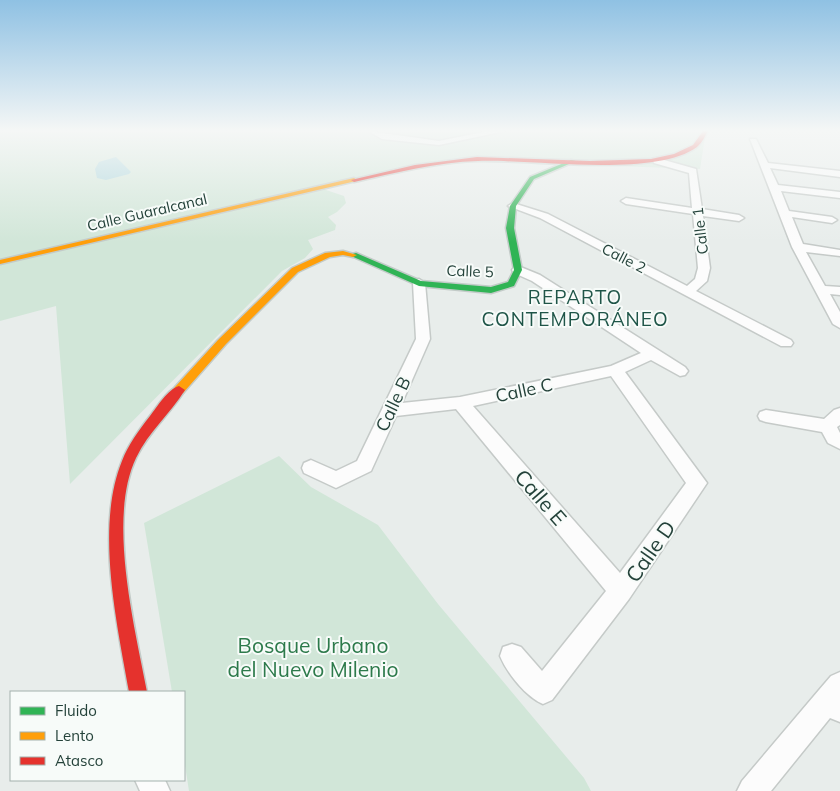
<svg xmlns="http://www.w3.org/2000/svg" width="840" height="791" viewBox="0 0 840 791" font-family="Mulish,sans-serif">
<rect width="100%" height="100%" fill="#e8edeb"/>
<!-- green -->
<g fill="#d1e6d8">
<path d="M0,131H706L700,169L440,160L320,188L344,196L346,203L337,212L328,217L336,225L335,230L308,240L313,249L305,258L282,271L70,484L56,306L0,321Z"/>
<path d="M279,456L311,487L378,525L438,604L584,778L591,791H189L184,759V692H172L144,523Z"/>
</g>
<!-- water -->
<path fill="#a9d4db" d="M116,157L131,172L129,174L106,180L97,178L95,169L99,162Z"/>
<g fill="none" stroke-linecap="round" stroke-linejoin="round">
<defs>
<g id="street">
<path d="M368,131L439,141L488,131H505L439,145L382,139Z"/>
<path d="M750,139H756L768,163L840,171V177L770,168L778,185L840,192V198L781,191L789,211L832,217L837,220L832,223L792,217L803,244L840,250V256L806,252L825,286L840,287V295L830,294L840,312V328L833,324L792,247Z"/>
<path d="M657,158L696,169L702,209L739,215L744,218L739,221L703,216L710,268L707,281L696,291L791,340L793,343L791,346H781L540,218L508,206L513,203L548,214L687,286L695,279L698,268L693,214L626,204L621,201L626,198L692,208L689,173L654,163L653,161Z"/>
<path d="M518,266L540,275L685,367L688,371L685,375L680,376L651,360L625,372L707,483L629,599L552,700L543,704C526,697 507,673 500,656L503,647L512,644L521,647L542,671L606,591L456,409L396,416L371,471L336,488L304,473L302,468L304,463L311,460L336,471L357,461L416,339L413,283L415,280L419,279L425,283L430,339L402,403L460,397L611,366L641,353L532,281L514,273L512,270L514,267ZM611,376L686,483L620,573L473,406Z"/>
<path d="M840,408V425L837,427L840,433V449L828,443L822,432L766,422L760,420L758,416L760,412L766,410L824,419L834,410Z"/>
<path d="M840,672V722L830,718L771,791H737L742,781L819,690L831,676Z"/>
<path d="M135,780H165L170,791H140Z"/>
</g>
<path id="fast" d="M571,160L576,161L534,179L516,206L514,228L522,270L514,286L491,293L419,286L349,255L356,253L421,281L491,287L508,282L514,270L506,228L510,206L530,177Z"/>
<g id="slow">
<path d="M354,178L357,180L356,181L0,264V260Z"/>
<path d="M343,251L357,255L353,257L343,255L330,257L298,272L226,344L183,393H175L173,390L175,387L218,340L292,268L325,253Z"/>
</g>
<g id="jam">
<path d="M703,131H708C705,136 702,143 697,147C655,178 532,159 478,161C437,162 395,173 354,182L351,180L415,165L477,157L590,161L651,159L674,154L693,145Z"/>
<path d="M179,386L185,390C170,414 149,431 136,458C107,519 135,628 147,692H129C117,624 95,527 122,461C128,445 139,430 150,416C157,407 168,389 179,386Z"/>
</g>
</defs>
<!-- street casing -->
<use href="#street" stroke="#c5cac8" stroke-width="3"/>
<!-- fast casing -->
<use href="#fast" stroke="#c3cbc8" stroke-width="3"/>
<!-- slow casing -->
<use href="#slow" stroke="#c3cbc8" stroke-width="3"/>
<!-- jam casing -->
<use href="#jam" stroke="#c3cbc8" stroke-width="3"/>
<!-- street -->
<use href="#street" fill="#fcfcfc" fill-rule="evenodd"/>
<!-- fast -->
<use href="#fast" fill="#30b455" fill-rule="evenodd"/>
<!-- slow -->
<use href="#slow" fill="#ff9f0a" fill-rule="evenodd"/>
<!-- jam -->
<use href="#jam" fill="#e5322d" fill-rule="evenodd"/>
</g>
<!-- sky -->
<linearGradient id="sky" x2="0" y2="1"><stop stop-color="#8fc1e3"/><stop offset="0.54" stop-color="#f5f7f6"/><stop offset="1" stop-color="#f5f7f6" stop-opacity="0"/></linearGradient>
<rect width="840" height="242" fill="url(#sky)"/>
<g text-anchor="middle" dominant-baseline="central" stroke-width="4" stroke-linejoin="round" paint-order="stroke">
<!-- far-street labels -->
<g font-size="15" fill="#24423a" stroke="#f7fbf9">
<text transform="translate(147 212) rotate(-13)">Calle Guaralcanal</text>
<text transform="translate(700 231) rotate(-97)">Calle 1</text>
<text transform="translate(624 258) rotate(27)">Calle 2</text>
<text transform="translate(470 271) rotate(2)">Calle 5</text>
</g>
<!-- street labels -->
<g font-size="18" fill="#24423a" stroke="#f7fbf9">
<text transform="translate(524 390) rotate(-12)">Calle C</text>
<text transform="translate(393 404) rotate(-65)">Calle B</text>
</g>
<!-- neighbourhood labels -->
<g font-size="19" letter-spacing="1" fill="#1f5548" stroke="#f7fbf9">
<text x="575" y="297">REPARTO<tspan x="575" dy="22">CONTEMPORÁNEO</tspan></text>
</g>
<!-- near-street labels -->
<g font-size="21" fill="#24423a" stroke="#f7fbf9">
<text transform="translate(541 497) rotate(49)">Calle E</text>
<text transform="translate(650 551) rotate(-55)">Calle D</text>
</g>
<!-- near-park labels -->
<g font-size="21" fill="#2d7a4b" stroke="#f7fbf9">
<text x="313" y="645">Bosque Urbano<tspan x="313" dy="24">del Nuevo Milenio</tspan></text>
</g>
</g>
<!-- legend -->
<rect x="10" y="691" width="175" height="90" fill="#f7fbf9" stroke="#a3b1ad"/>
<rect x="20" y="707" width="25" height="8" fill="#30b455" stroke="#a3b1ad"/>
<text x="55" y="716" font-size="15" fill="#24423a">Fluido</text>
<rect x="20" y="732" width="25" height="8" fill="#ff9f0a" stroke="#a3b1ad"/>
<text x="55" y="741" font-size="15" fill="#24423a">Lento</text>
<rect x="20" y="757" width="25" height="8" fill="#e5322d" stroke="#a3b1ad"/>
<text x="55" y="766" font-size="15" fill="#24423a">Atasco</text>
</svg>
